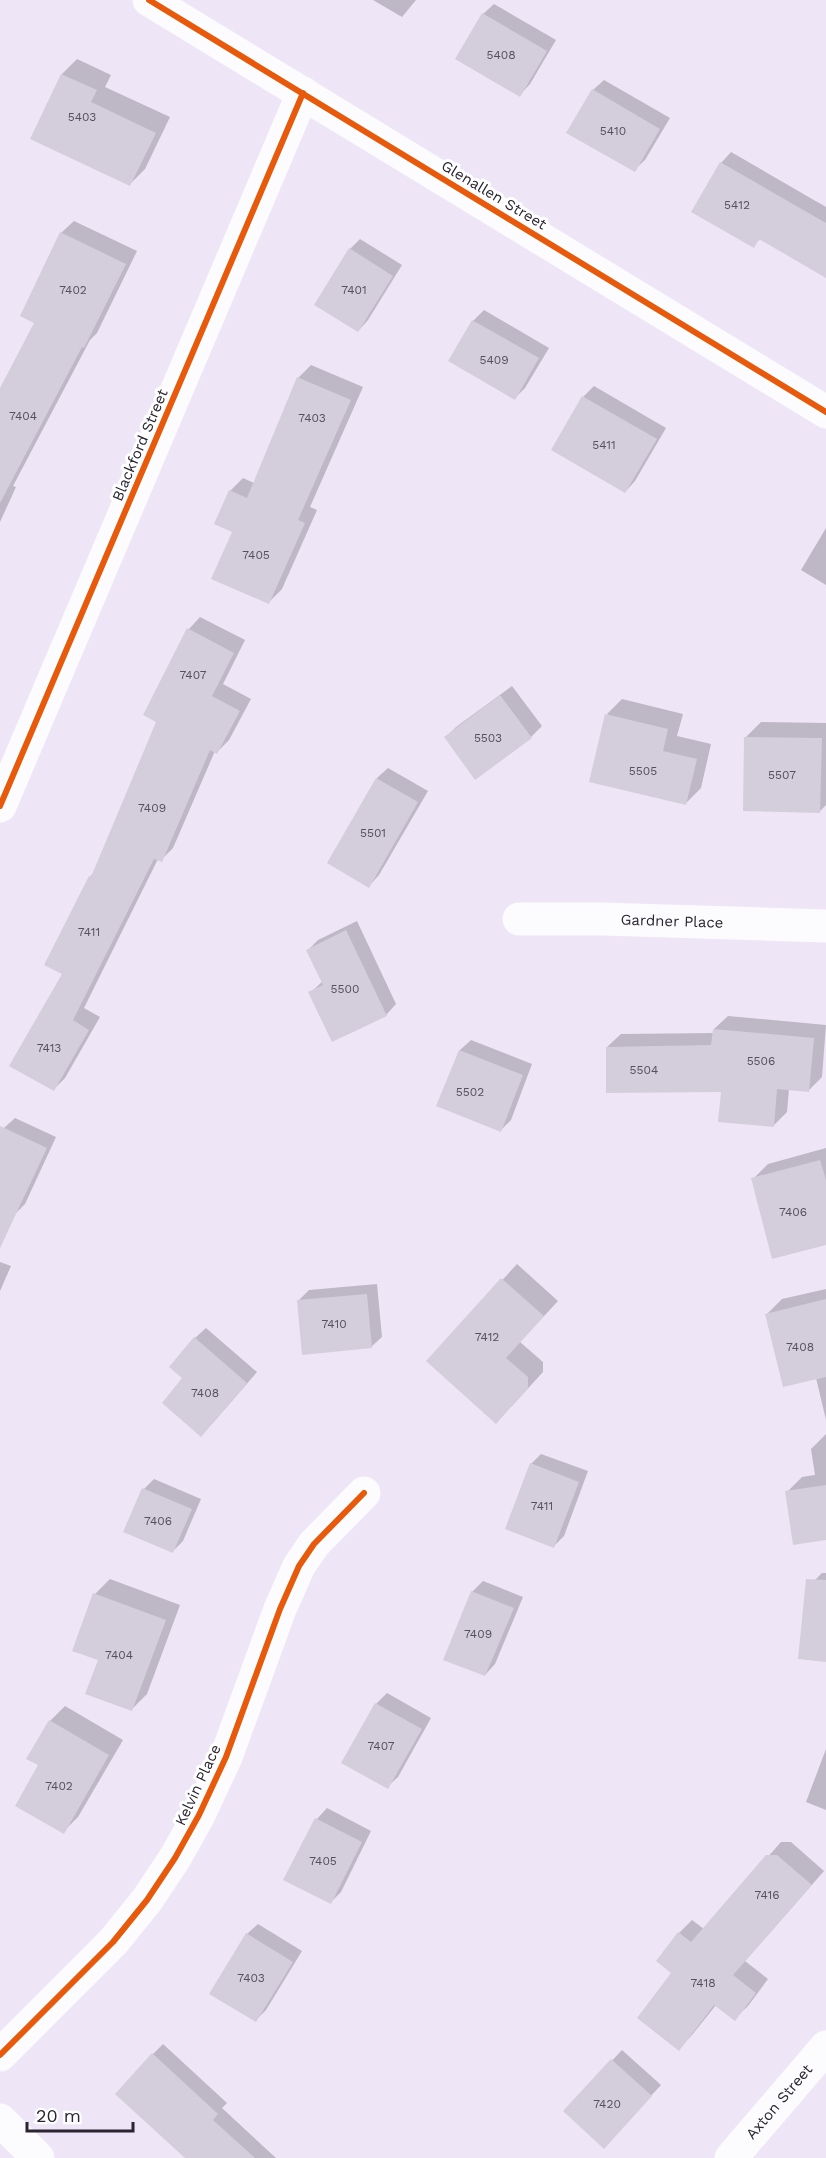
<svg xmlns="http://www.w3.org/2000/svg" width="826" height="2158" viewBox="0 0 826 2158" font-family="'Work Sans',sans-serif">
<rect width="100%" height="100%" fill="#eee5f7"/>
<!-- shadow -->
<g fill="#0003">
<path d="M373,0H416L402,17Z"/>
<path d="M494,4L556,40L530,84L520,95L483,14Z"/>
<path d="M77,59L111,75L105,87L170,117L145,169L130,184L62,74Z"/>
<path d="M604,80L670,118L645,160L634,170L593,90Z"/>
<path d="M731,152L826,207V276L761,238L753,246L721,163Z"/>
<path d="M74,221L137,251L97,333L90,340L13,486L16,487L0,522V391L36,322L61,233Z"/>
<path d="M360,239L402,265L368,320L358,331L350,249Z"/>
<path d="M484,310L549,348L525,388L515,398L450,361L473,321Z"/>
<path d="M311,365L363,387L310,507L317,510L282,589L269,602L230,491L243,478L254,483L298,378Z"/>
<path d="M594,386L666,428L635,481L625,492L553,450L584,396Z"/>
<path d="M826,528V585L801,570Z"/>
<path d="M200,617L245,640L223,684L251,699L229,740L217,752L215,751L173,848L161,860L158,859L84,1008L100,1017L65,1078L53,1090L64,974L90,877L95,871L158,721L189,629Z"/>
<path d="M512,686L542,726L531,737L476,778L446,737L456,727Z"/>
<path d="M622,699L683,714L677,736L711,744L701,788L686,803L607,714Z"/>
<path d="M761,722L826,723V805L820,811L746,737Z"/>
<path d="M388,768L428,791L379,875L369,886L329,863L377,778Z"/>
<path d="M357,921L396,1004L386,1015L310,993L323,981L308,950L318,940Z"/>
<path d="M728,1016L826,1025L822,1077L808,1091L789,1089L787,1112L773,1126L723,1091L607,1047L621,1034L714,1033V1029Z"/>
<path d="M471,1040L532,1064L511,1120L501,1130L438,1106L460,1050Z"/>
<path d="M15,1118L56,1137L25,1204L14,1215L0,1208V1137L4,1128Z"/>
<path d="M826,1148V1243L753,1179L768,1164Z"/>
<path d="M0,1262L11,1266L0,1291Z"/>
<path d="M517,1264L558,1301L520,1342L543,1362V1372L511,1407L428,1361Z"/>
<path d="M377,1284L382,1337L371,1347L298,1301L309,1290Z"/>
<path d="M826,1289V1420L816,1378L767,1314L782,1299Z"/>
<path d="M206,1328L257,1372L212,1424L184,1378L195,1338Z"/>
<path d="M826,1434V1538L787,1492L802,1477L815,1475L811,1449Z"/>
<path d="M541,1454L588,1471L564,1536L554,1546L531,1464Z"/>
<path d="M154,1479L201,1499L183,1541L173,1551L144,1489Z"/>
<path d="M822,1573H826V1660L807,1588Z"/>
<path d="M110,1579L180,1605L147,1694L132,1709L95,1594Z"/>
<path d="M483,1581L523,1597L495,1664L485,1675L445,1659L472,1592Z"/>
<path d="M387,1693L431,1718L398,1777L387,1787L343,1762L376,1704Z"/>
<path d="M65,1706L123,1740L78,1817L63,1832L40,1765L50,1721Z"/>
<path d="M826,1749V1810L806,1802Z"/>
<path d="M327,1808L371,1831L341,1892L330,1903L317,1819Z"/>
<path d="M781,1842H791L824,1871L745,1961L768,1979L748,2006L734,2019L716,2005L692,2035L679,2049L673,1973L679,1933L692,1920L704,1929Z"/>
<path d="M258,1924L302,1951L266,2010L256,2020L247,1934Z"/>
<path d="M163,2044L227,2103L222,2108L276,2158H187L153,2054Z"/>
<path d="M622,2050L661,2085L614,2136L565,2111Z"/>
</g>
<!-- building -->
<g fill="#d4cedc">
<path d="M482,13L547,51L520,97L455,59Z"/>
<path d="M61,74L97,90L91,102L156,133L130,186L30,139Z"/>
<path d="M592,89L660,129L635,172L566,133Z"/>
<path d="M720,162L826,223V278L759,239L754,248L691,212Z"/>
<path d="M60,232L126,264L84,348L82,347L0,503V388L34,323L20,316Z"/>
<path d="M349,248L393,276L358,332L314,305Z"/>
<path d="M472,320L539,358L515,400L448,361Z"/>
<path d="M297,377L351,400L298,520L305,523L269,604L211,579L232,532L214,524L229,490L247,498Z"/>
<path d="M582,396L657,439L625,493L551,450Z"/>
<path d="M187,628L234,653L212,696L240,711L217,754L210,750L162,862L154,859L73,1020L89,1030L54,1091L9,1066L62,974L44,965L89,876L91,877L156,722L143,715Z"/>
<path d="M500,695L532,738L475,780L444,737Z"/>
<path d="M605,714L668,729L663,751L697,759L686,805L589,782Z"/>
<path d="M744,737L822,738L820,813L743,811Z"/>
<path d="M376,778L418,802L369,888L327,863Z"/>
<path d="M346,930L387,1016L332,1042L308,992L323,985L306,950Z"/>
<path d="M713,1029L814,1038L809,1092L777,1089L774,1127L718,1122L721,1092L606,1093V1047L711,1045Z"/>
<path d="M459,1050L523,1075L501,1132L436,1106Z"/>
<path d="M0,1126L47,1148L0,1248Z"/>
<path d="M820,1160L826,1180V1245L772,1259L751,1178Z"/>
<path d="M501,1278L544,1316L506,1358L528,1377V1388L496,1424L426,1361Z"/>
<path d="M367,1294L372,1348L302,1355L297,1300Z"/>
<path d="M826,1299V1377L783,1387L765,1314Z"/>
<path d="M194,1337L247,1383L201,1437L162,1403L182,1378L169,1367Z"/>
<path d="M530,1463L579,1482L554,1548L505,1529Z"/>
<path d="M826,1485V1540L793,1545L785,1491Z"/>
<path d="M142,1488L192,1509L173,1553L123,1532Z"/>
<path d="M806,1579L826,1580V1662L798,1659Z"/>
<path d="M471,1591L514,1608L485,1676L443,1660Z"/>
<path d="M93,1593L166,1620L132,1711L85,1694L98,1660L72,1651Z"/>
<path d="M375,1703L422,1729L388,1789L341,1763Z"/>
<path d="M49,1720L109,1755L64,1834L15,1806L38,1765L26,1759Z"/>
<path d="M315,1818L362,1842L331,1904L283,1880Z"/>
<path d="M766,1855H777L812,1885L733,1975L756,1993L735,2021L714,2005L679,2051L637,2018L671,1973L656,1961L678,1932L691,1942Z"/>
<path d="M246,1933L293,1962L256,2022L209,1994Z"/>
<path d="M152,2053L218,2114L213,2120L255,2158H185L115,2094Z"/>
<path d="M611,2059L652,2096L604,2149L563,2111Z"/>
</g>
<g fill="none" stroke-linecap="round" stroke-linejoin="round">
<!-- street -->
<g stroke="#fcfbfe" stroke-width="33">
<path d="M149,0L826,412"/>
<path d="M0,806L303,93"/>
<path id="s1" d="M519,919H602L826,926"/>
<path d="M0,2055L113,1942L147,1900L175,1858L199,1815L226,1757L280,1609L299,1566L314,1544L364,1493"/>
<path d="M0,2120L38,2158"/>
<path id="s2" d="M731,2158L826,2047"/>
</g>
<defs>
<g id="cycleway">
<path d="M149,0L826,412"/>
<path d="M0,806L303,93"/>
<path d="M0,2055L113,1942L147,1900L175,1858L199,1815L226,1757L280,1609L299,1566L314,1544L364,1493"/>
</g>
</defs>
<!-- cycleway casing -->
<use href="#cycleway" stroke="#fff" stroke-width="10"/>
<!-- cycleway -->
<use href="#cycleway" stroke="#e8590c" stroke-width="6"/>
</g>
<g text-anchor="middle" dominant-baseline="central" stroke-width="6" stroke-linejoin="round" paint-order="stroke">
<!-- number labels -->
<g font-size="12" fill="#55505c">
<text x="501" y="55">5408</text>
<text x="82" y="117">5403</text>
<text x="613" y="131">5410</text>
<text x="737" y="205">5412</text>
<text x="73" y="290">7402</text>
<text x="354" y="290">7401</text>
<text x="494" y="360">5409</text>
<text x="23" y="416">7404</text>
<text x="312" y="418">7403</text>
<text x="604" y="445">5411</text>
<text x="256" y="555">7405</text>
<text x="193" y="675">7407</text>
<text x="488" y="738">5503</text>
<text x="643" y="771">5505</text>
<text x="782" y="775">5507</text>
<text x="152" y="808">7409</text>
<text x="373" y="833">5501</text>
<text x="89" y="932">7411</text>
<text x="345" y="989">5500</text>
<text x="49" y="1048">7413</text>
<text x="761" y="1061">5506</text>
<text x="644" y="1070">5504</text>
<text x="470" y="1092">5502</text>
<text x="793" y="1212">7406</text>
<text x="334" y="1324">7410</text>
<text x="487" y="1337">7412</text>
<text x="800" y="1347">7408</text>
<text x="205" y="1393">7408</text>
<text x="542" y="1506">7411</text>
<text x="158" y="1521">7406</text>
<text x="478" y="1634">7409</text>
<text x="119" y="1655">7404</text>
<text x="381" y="1746">7407</text>
<text x="59" y="1786">7402</text>
<text x="323" y="1861">7405</text>
<text x="767" y="1895">7416</text>
<text x="251" y="1978">7403</text>
<text x="703" y="1983">7418</text>
<text x="607" y="2104">7420</text>
</g>
<!-- street labels -->
<g font-size="15" fill="#2a2530" stroke="#fff">
<text transform="translate(494 195) rotate(31)">Glenallen Street</text>
<text transform="translate(140 445) rotate(-67)">Blackford Street</text>
<text stroke="none"><textPath href="#s1" startOffset="153">Gardner Place</textPath></text>
<text transform="translate(198 1785) rotate(-65)">Kelvin Place</text>
<text stroke="none"><textPath href="#s2" startOffset="74">Axton Street</textPath></text>
</g>
</g>
<!-- scale -->
<path d="M27 2122v9h106v-9" fill="none" stroke="#2a2530" stroke-width="3"/>
<text x="36" y="2122" font-size="18" fill="#2a2530" stroke="#ffffff" stroke-width="4.5" paint-order="stroke">20 m</text>
</svg>
